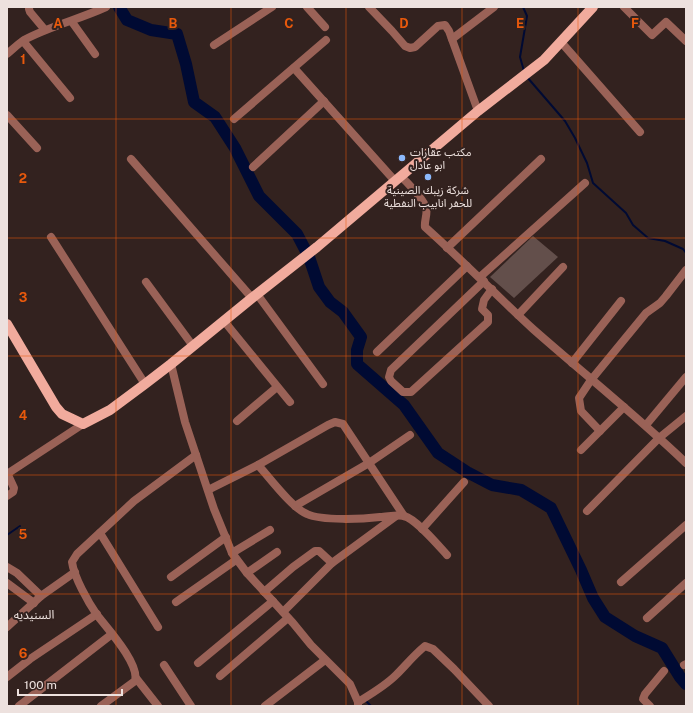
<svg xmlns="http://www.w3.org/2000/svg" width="693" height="713" viewBox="0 0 693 713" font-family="'Public Sans','Noto Sans Arabic',sans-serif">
<rect width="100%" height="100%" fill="#33221f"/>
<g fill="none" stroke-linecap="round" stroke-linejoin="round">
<!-- stream -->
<g stroke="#000a33" stroke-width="2">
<path d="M523,7L527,16L520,57L524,71"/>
<path d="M527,77L565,121L575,138L587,163L593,183L626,213L633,225L648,238L665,241L683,249L686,253"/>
<path d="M7,535L20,526"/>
<path d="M366,701L371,706"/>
</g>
<!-- river -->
<path stroke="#000a33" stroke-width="12" d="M119,7L127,20L151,30L177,34L186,64L194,102L215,117L235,148L259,196L297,234L309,257L319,287L330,302L343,312L361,337L357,350V364L404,405L438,453L467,472L492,485L521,490L551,508L581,570L593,598L605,617L635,636L662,648L680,677L686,684"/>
</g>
<!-- building -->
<g fill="#634f4b">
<path d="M403,153L407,158L402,163L397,158Z"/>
<path d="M533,236L558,257L514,298L490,277Z"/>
</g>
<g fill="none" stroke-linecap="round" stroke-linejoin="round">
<!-- minor -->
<g stroke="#9a6257" stroke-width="8">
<path d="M29,7V9L30,12L45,30"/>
<path d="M307,7L325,27"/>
<path d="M369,7L392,31L405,46L410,48L415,47L438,26L445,25L449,31L478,111"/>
<path d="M624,7L652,35L666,22L686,41"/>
<path d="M72,22L95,54"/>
<path d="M452,39L494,7"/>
<path d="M23,41L70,98"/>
<path d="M561,42L640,132"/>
<path d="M214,45L272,7"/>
<path d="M7,54C13,49 18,44 24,40C50,26 80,19 106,7"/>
<path d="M294,68L395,181"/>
<path d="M7,115L37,148"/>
<path d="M234,119L326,40"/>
<path d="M131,159L252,298"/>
<path d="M253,167L324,101"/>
<path d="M401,176C407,183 424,199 426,208C428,213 424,221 425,227C462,260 496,295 533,329C584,374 637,416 686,463"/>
<path d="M51,237L145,384"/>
<path d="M447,248L541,159"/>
<path d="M480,277L585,183"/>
<path d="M484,281L391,370L389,377L391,381L403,392H411L488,322V315L482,309L484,300L492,289"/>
<path d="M146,282L193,346"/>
<path d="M257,294L323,384"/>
<path d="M518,315L563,267"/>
<path d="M224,321L290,402"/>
<path d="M377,352L467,266"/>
<path d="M572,363L621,301"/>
<path d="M171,364L185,422L214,509L232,553L247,573L293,623L311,645L350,684L358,702V706"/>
<path d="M237,421L277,387"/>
<path d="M646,425L686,377"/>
<path d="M600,431L581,411L579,398L591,380L646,313L660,303L666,296L686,270"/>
<path d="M581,450L624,407"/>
<path d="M258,465C270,478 292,508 307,514C322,521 363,519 380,517C387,517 397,514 404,516C416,519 438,545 447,555"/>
<path d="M208,490L258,465L328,425L335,422L343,424L404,516"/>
<path d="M7,496L13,492L14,488L8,475L10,472L83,424"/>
<path d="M295,506L369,463L410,435"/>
<path d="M587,511L659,438L686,416"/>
<path d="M422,529L464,482"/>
<path d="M100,533L158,627"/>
<path d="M232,553L270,530"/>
<path d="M7,567L17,573L41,596L75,572"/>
<path d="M247,573L277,552"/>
<path d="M171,577L226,537"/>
<path d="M621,582L686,525"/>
<path d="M7,583L34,603"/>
<path d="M264,592L293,567L315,551H319L332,563"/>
<path d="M176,602L236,560"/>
<path d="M283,612L332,563L396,516"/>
<path d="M647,618L686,583"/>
<path d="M7,627L41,596"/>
<path d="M198,663L273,601"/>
<path d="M164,665L191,706"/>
<path d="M684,665L686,664"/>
<path d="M220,676L288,618"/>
<path d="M7,677L30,659L97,614"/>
<path d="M136,678L158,706"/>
<path d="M358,702C371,694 385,686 396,675C406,665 414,655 425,646L433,649L454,669L489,706"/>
<path d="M19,706L112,634"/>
<path d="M101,706L135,681C140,664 107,628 97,615C88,602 74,577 72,562L77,554L134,501L196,455"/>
<path d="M265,706L325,660"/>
<path d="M650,706L643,699L645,694L664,671"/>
</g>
<!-- major -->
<path stroke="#f1ab9d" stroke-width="10" d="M7,324L56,407L62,414L83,424L110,410L145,384L171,364L252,298L317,247L478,111L544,60L593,7"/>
</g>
<!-- grid -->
<path fill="none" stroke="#e8590c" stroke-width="1" stroke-opacity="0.55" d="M116,7V706M231,7V706M346,7V706M462,7V706M578,7V706M7,119H686M7,238H686M7,356H686M7,475H686M7,594H686"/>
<!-- markers -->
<g fill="#8cb9fc" stroke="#33221f" stroke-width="1.5">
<circle cx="402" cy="158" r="4"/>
<circle cx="428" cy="177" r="4"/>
</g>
<g text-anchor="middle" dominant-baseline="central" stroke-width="4" stroke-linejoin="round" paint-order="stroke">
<!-- poi labels -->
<g font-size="11" fill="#ede1de" stroke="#33221f" text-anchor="start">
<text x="410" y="152">مكتب عقارات<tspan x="410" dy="13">ابو عادل</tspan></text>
<text x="428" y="190" text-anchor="middle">شركة زيبك الصينية<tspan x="428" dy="13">للحفر انابيب النفطية</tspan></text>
</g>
<!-- neighbourhood labels -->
<g font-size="12" fill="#ede1de" stroke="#33221f">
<text x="34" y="615">السنيديه</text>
</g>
</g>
<g font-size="13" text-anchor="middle" font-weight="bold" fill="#e8590c" stroke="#33221f" stroke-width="4" stroke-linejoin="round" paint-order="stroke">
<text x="58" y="28">A</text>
<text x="173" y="28">B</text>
<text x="289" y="28">C</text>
<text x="404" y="28">D</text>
<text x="520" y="28">E</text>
<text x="635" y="28">F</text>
<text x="23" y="64">1</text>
<text x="23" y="183">2</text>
<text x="23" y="302">3</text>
<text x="23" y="420">4</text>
<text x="23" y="539">5</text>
<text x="23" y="658">6</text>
</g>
<!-- border -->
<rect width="693" height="713" fill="none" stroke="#ede1de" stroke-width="16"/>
<!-- scale -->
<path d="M18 689v6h104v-6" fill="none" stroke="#ede1de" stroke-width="2"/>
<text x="24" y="689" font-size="12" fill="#ede1de" stroke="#33221f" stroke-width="3" paint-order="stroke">100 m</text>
</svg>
